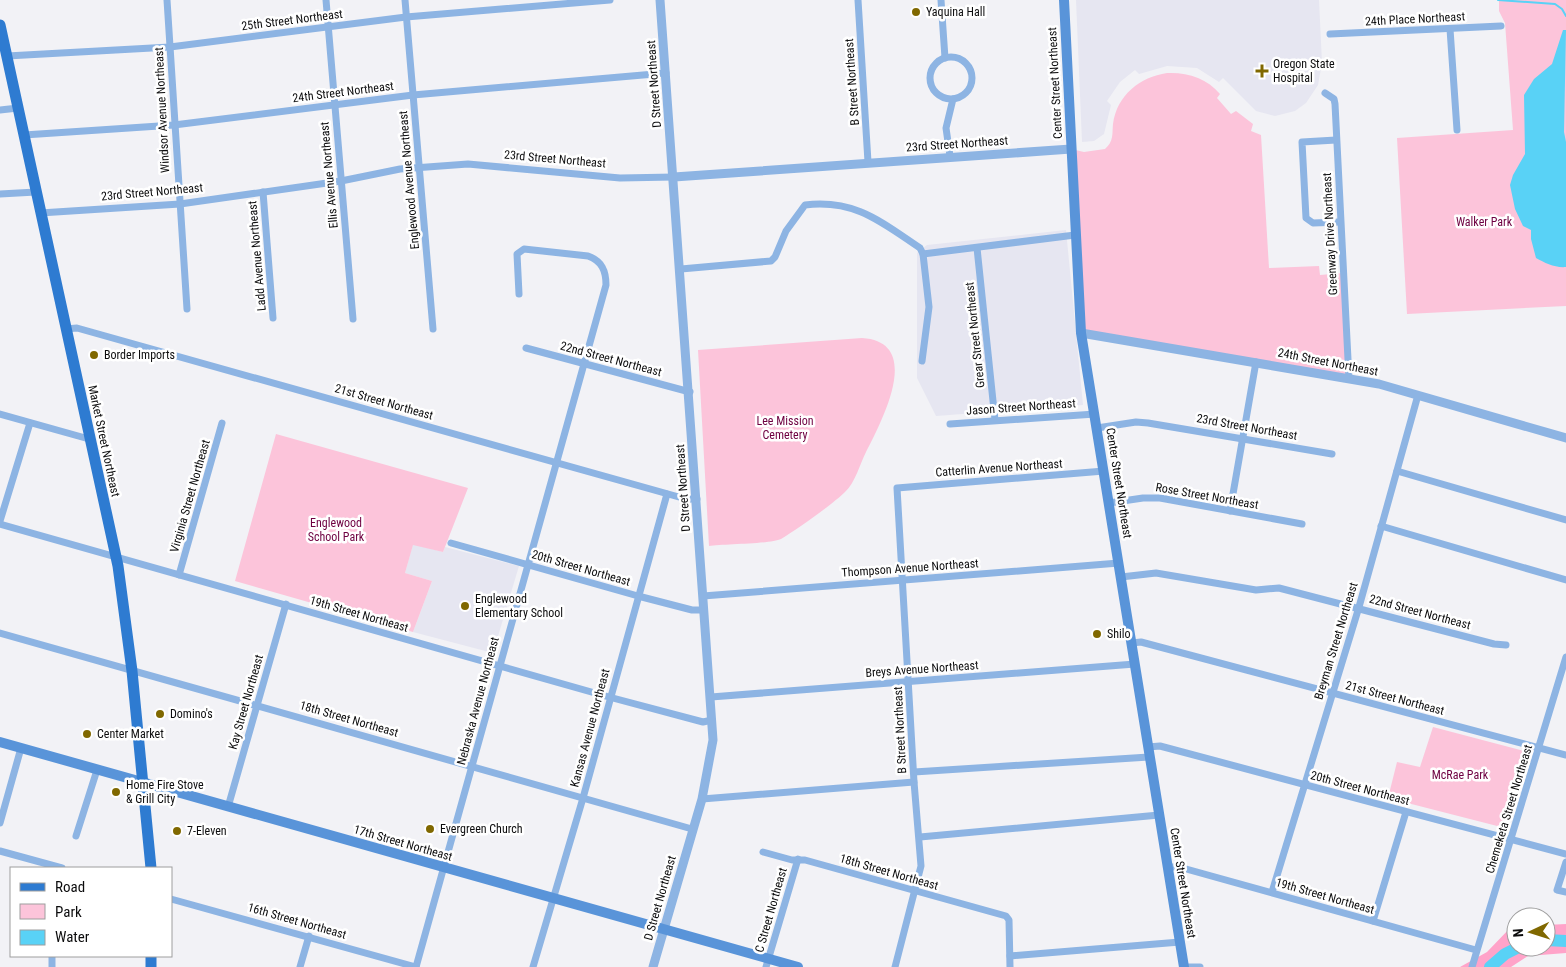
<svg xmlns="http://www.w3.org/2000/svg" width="1566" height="967" viewBox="0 0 1566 967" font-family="'Roboto Condensed',sans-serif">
<rect width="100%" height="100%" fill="#f2f2f6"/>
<!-- built -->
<g fill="#e6e6f1">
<path d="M1076,0H1319L1322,63L1318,85L1306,103L1295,111L1275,116L1256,111L1223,78L1219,82L1197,68L1167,66L1139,74L1135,70L1120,82L1107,101L1111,105L1104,134L1094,141L1082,142Z"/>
<path d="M1066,230L1083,405L936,416L917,378V253L927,245Z"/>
<path d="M413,544L443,552L445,547L519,566L493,653L413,632L432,581L405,573Z"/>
</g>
<!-- green -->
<g fill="#fcc4da">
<path d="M1499,0H1566V306L1407,314L1397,138L1513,130L1505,23L1499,11Z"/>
<path d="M1167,73C1187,72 1207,78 1220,94L1217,98L1231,114L1236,111L1253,124L1251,131L1261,135L1269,268L1319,266L1320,275L1343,273L1349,379L1081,333L1071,149L1084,152L1105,149C1114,141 1112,134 1113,124C1117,95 1140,77 1167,73Z"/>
<path d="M862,338C924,342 882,420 866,452C860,464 855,483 845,492C833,504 796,530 781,539C771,544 723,544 709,546L698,350Z"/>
<path d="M276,434L468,488L443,552L413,545L405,573L432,581L413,632L235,581Z"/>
<path d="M1433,727L1528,752L1505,828L1388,798L1397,762L1420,767Z"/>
</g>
<!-- forest -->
<path fill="#ffa3c9" d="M1566,924V953L1528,956L1511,967H1460L1487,952L1512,926H1516V947H1546V925Z"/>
<!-- water -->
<path fill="#59d2f6" d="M1563,30H1566L1564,132L1566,142V267C1555,268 1545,263 1536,258L1531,239V230L1523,226L1515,209L1510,185L1513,175L1525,154L1524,95L1534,79L1552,64Z"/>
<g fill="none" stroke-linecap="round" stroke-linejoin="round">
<!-- stream -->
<path stroke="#59d2f6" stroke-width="2" d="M1498,0L1555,4L1562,9L1566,16"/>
<!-- river -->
<g stroke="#59d2f6" stroke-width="12">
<path d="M1546,940L1566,941"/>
<path d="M1490,967L1505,954L1519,947"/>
</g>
<!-- minor -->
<g stroke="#8db4e3" stroke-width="7">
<path d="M167,0L187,309"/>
<path d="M326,0L353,319"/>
<path d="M405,0L433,329"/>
<path d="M858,0L868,162"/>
<path d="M941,0L945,58"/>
<path d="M1450,29L1457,130"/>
<path d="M1330,34L1501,26"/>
<path d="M7,56L170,47L406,17L610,0"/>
<circle cx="951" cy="78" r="21"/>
<path d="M1325,93L1334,99L1335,104L1349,379"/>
<path d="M0,110L18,108"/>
<path d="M24,135L174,125L413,95L666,73"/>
<path d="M1336,140L1302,142L1306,218L1313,223L1340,222"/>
<path d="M950,156L946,128L953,99"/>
<path d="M263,192L273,318"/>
<path d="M0,194L36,192"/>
<path d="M40,213L180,204L341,181L400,169L468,164L620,178L674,177"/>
<path d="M977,248L995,420"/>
<path d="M923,254L1075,235"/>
<path d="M681,269L771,261L775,257L786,231L805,205C855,199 881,222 920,248L923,254L929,307L922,361"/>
<path d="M65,329L77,328L686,499H697"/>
<path d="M526,348L690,392"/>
<path d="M0,414L89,439"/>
<path d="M950,424L1095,414"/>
<path d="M1097,428L1136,422L1148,423L1332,454"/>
<path d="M1397,471L1566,520"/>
<path d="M1109,503L1143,498H1160L1302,524"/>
<path d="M1230,511L1256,362"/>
<path d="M0,521L30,423"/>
<path d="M0,524L609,697L703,722L712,720"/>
<path d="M1381,526L1566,580"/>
<path d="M451,543L638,596L692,610H704"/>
<path d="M179,575L222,423"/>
<path d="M1121,577L1156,573L1256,590L1279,588L1494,644L1506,645"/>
<path d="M703,596L1119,563"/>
<path d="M0,633L692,829"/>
<path d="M1132,643L1141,642L1566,755"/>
<path d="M711,697L1135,664"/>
<path d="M1148,747L1160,746L1566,854"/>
<path d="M914,772L1149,757"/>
<path d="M702,799L914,782"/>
<path d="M228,807L286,604"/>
<path d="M0,823L21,748"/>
<path d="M76,836L97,770"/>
<path d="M920,837L1159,815"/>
<path d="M0,851L62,868"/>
<path d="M763,852L792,860H805L1006,916L1009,920L1010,967"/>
<path d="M1566,862L1557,890L1566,892"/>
<path d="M1168,867H1179L1476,950"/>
<path d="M1272,892L1359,607L1418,395"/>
<path d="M171,899L416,967"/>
<path d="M1373,921L1406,812"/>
<path d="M1010,956L1180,942"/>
<path d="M52,967V956"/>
<path d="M300,967L309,936"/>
<path d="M416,967L606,285C606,271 602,261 588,256L524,249L517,254L519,294"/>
<path d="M533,967L583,798L667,494"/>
<path d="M766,967L798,859"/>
<path d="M895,967L921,866L914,782L897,488L1104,471"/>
<path d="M1186,967H1200"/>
<path d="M1472,967L1566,657"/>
</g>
<!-- tertiary -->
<g stroke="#8db4e3" stroke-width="9">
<path d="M674,177L1071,149"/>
<path d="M1081,333L1379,384L1566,438"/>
<path d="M653,967L702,799L713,740L660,0"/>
</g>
<!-- secondary -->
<g stroke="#5994d9" stroke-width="10">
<path d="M1064,0L1081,333L1184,967"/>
<path d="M0,742L798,967"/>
</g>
<!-- primary -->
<g stroke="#2e7bd1" stroke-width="11">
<path d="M0,25L118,566L132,671L151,868"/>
<path d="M151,956V967"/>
</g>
</g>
<!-- markers -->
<g fill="#806800" stroke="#fff" stroke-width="2">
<circle cx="916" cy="12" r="5"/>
<path d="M1259.5 63.5h5v5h5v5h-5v5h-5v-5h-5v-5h5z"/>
<circle cx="94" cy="355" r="5"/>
<circle cx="465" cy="606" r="5"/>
<circle cx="1097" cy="634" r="5"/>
<circle cx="160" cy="714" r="5"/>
<circle cx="87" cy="734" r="5"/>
<circle cx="116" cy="792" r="5"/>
<circle cx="430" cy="829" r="5"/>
<circle cx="177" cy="831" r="5"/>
</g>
<g text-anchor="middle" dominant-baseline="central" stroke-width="5" stroke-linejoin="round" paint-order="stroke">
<!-- poi labels -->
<g font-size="12" fill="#0c0c0d" stroke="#fff" text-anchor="start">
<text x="926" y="12">Yaquina Hall</text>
<text x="1273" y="64">Oregon State<tspan x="1273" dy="14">Hospital</tspan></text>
<text x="104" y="355">Border Imports</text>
<text x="475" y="599">Englewood<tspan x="475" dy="14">Elementary School</tspan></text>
<text x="1107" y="634">Shilo</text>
<text x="170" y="714">Domino's</text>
<text x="97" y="734">Center Market</text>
<text x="126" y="785">Home Fire Stove<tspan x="126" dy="14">&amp; Grill City</tspan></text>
<text x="440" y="829">Evergreen Church</text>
<text x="187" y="831">7-Eleven</text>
</g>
<!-- street labels -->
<g font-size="12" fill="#0c0c0d" stroke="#fff">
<text transform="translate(1415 19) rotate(-3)">24th Place Northeast</text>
<text transform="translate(292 20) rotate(-7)">25th Street Northeast</text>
<text transform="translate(852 82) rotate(-94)">B Street Northeast</text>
<text transform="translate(1055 83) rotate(-93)">Center Street Northeast</text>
<text transform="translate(654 84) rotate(-94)">D Street Northeast</text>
<text transform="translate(343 92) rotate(-7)">24th Street Northeast</text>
<text transform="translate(162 110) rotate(-93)">Windsor Avenue Northeast</text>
<text transform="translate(957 144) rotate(-4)">23rd Street Northeast</text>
<text transform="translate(555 159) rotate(5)">23rd Street Northeast</text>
<text transform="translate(329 175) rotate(-95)">Ellis Avenue Northeast</text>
<text transform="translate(409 180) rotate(-95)">Englewood Avenue Northeast</text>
<text transform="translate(152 192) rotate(-5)">23rd Street Northeast</text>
<text transform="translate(1330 234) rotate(-93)">Greenway Drive Northeast</text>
<text transform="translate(257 256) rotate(-95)">Ladd Avenue Northeast</text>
<text transform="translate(975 335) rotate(-96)">Grear Street Northeast</text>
<text transform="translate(611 359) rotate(15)">22nd Street Northeast</text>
<text transform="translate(1328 362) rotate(11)">24th Street Northeast</text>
<text transform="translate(384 402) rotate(16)">21st Street Northeast</text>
<text transform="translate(1021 407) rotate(-4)">Jason Street Northeast</text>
<text transform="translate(1247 427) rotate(10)">23rd Street Northeast</text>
<text transform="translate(104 441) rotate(78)">Market Street Northeast</text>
<text transform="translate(999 468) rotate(-4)">Catterlin Avenue Northeast</text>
<text transform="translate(1119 483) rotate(81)">Center Street Northeast</text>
<text transform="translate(683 488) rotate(-94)">D Street Northeast</text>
<text transform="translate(190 496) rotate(-74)">Virginia Street Northeast</text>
<text transform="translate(1207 496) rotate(10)">Rose Street Northeast</text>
<text transform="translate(581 568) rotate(16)">20th Street Northeast</text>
<text transform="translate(910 568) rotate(-4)">Thompson Avenue Northeast</text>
<text transform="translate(1420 612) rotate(15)">22nd Street Northeast</text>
<text transform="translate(359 614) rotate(16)">19th Street Northeast</text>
<text transform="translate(1336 641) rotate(-73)">Breyman Street Northeast</text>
<text transform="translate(922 669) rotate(-4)">Breys Avenue Northeast</text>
<text transform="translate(1395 698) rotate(15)">21st Street Northeast</text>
<text transform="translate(478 701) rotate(-75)">Nebraska Avenue Northeast</text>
<text transform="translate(246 702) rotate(-74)">Kay Street Northeast</text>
<text transform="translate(349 719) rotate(16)">18th Street Northeast</text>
<text transform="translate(590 728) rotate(-75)">Kansas Avenue Northeast</text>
<text transform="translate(900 730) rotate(-93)">B Street Northeast</text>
<text transform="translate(1360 788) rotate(15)">20th Street Northeast</text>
<text transform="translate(1509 809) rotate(-73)">Chemeketa Street Northeast</text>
<text transform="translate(403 843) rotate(16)">17th Street Northeast</text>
<text transform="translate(889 872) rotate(16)">18th Street Northeast</text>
<text transform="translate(1183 883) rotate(81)">Center Street Northeast</text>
<text transform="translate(1325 896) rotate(16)">19th Street Northeast</text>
<text transform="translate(660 898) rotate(-74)">D Street Northeast</text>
<text transform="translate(771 910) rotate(-74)">C Street Northeast</text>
<text transform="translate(297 921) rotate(16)">16th Street Northeast</text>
</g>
<!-- park labels -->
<g font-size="12" fill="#6e0041" stroke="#fff">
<text x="1484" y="222">Walker Park</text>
<text x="785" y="421">Lee Mission<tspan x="785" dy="14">Cemetery</tspan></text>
<text x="336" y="523">Englewood<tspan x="336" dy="14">School Park</tspan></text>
<text x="1460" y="775">McRae Park</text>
</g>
</g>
<!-- legend -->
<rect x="10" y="867" width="162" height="90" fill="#ffffff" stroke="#9e9e9e"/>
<rect x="20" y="883" width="25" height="8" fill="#2e7bd1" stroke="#9e9e9e"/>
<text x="55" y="892" font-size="15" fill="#0c0c0d">Road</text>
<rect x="20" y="904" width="25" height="15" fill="#fcc4da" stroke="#9e9e9e"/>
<text x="55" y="917" font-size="15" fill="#0c0c0d">Park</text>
<rect x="20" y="930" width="25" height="15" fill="#59d2f6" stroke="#9e9e9e"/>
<text x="55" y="942" font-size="15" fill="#0c0c0d">Water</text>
<!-- north arrow -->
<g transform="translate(1531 932) rotate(266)"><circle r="24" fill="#ffffff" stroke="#9e9e9e"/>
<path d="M0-4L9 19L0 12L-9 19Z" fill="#806800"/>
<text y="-8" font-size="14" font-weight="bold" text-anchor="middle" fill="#0c0c0d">N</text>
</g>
</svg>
